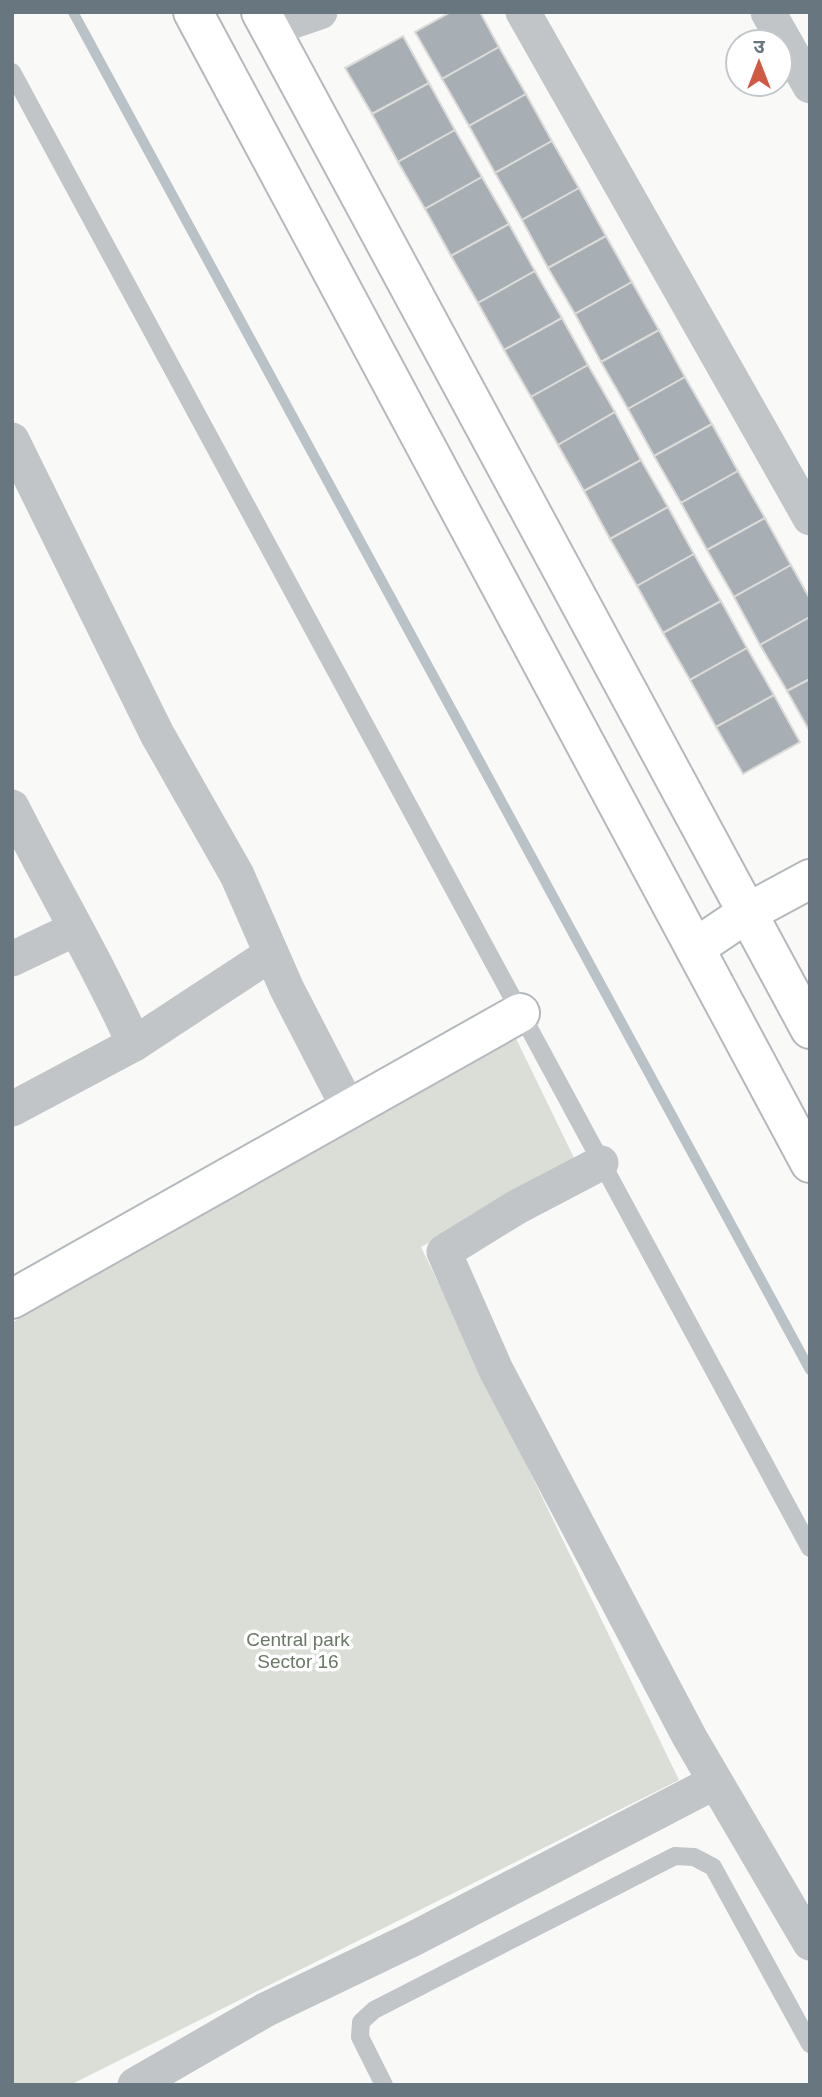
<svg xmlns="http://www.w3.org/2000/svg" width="822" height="2097" viewBox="0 0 822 2097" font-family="Helvetica,'Noto Sans Devanagari',sans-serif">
<rect width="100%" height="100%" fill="#f9f9f8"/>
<!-- green -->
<path fill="#daded7" d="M507,1020L576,1162L421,1247L679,1780L70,2085H12V1323Z"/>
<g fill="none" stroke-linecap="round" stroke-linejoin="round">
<!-- stream -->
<path stroke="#b9c3c7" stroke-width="10" d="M73,12L810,1370"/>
</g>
<!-- building -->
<g fill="#a7aeb4" stroke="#dbdbda" stroke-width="2">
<path d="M451,12H480L499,47L442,79L415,32Z"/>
<path d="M403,36L429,83L372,114L345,68Z"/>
<path d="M499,47L526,94L469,126L442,79Z"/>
<path d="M429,83L455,130L398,162L372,114Z"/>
<path d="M526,94L552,141L495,173L469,126Z"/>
<path d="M455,130L482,177L425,209L398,162Z"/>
<path d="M552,141L579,188L522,220L495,173Z"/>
<path d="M482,177L509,224L451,256L425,209Z"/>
<path d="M579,188L606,236L548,268L522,220Z"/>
<path d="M509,224L535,271L478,303L451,256Z"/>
<path d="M606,236L632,282L575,314L548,268Z"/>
<path d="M535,271L562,318L504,350L478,303Z"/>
<path d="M632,282L659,330L601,362L575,314Z"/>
<path d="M562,318L588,365L531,397L504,350Z"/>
<path d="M659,330L685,377L628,409L601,362Z"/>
<path d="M588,365L615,412L558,445L531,397Z"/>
<path d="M685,377L712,424L654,456L628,409Z"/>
<path d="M615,412L641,460L584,491L558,445Z"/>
<path d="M712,424L738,471L681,503L654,456Z"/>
<path d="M641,460L668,507L610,539L584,491Z"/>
<path d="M738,471L765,518L707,550L681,503Z"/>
<path d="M668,507L694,554L637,586L610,539Z"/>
<path d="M765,518L791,565L734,597L707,550Z"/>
<path d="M694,554L721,601L663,633L637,586Z"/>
<path d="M791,565L810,599V617L760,645L734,597Z"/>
<path d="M721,601L747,648L690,680L663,633Z"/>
<path d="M810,617V679L787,691L760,645Z"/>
<path d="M747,648L774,695L716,727L690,680Z"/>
<path d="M810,679V732L787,691Z"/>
<path d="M774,695L800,742L743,774L716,727Z"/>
</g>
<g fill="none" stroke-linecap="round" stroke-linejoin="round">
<defs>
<g id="secondary">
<path d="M193,12L810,1163"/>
<path d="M261,12L810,1029"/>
<path d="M695,948L747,913L810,879"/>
<path d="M12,1299L520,1013"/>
</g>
</defs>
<!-- secondary casing -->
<use href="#secondary" stroke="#b4b9bd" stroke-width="42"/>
<!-- lane -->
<g stroke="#c1c5c8" stroke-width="18">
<path d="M12,72L810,1548"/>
<path d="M384,2085L360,2037L361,2022L374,2010L675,1856L694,1857L713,1867L810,2044"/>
</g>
<!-- street -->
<g stroke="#c1c5c8" stroke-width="35">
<path d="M523,12L810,518"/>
<path d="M768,12L810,86"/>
<path d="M270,29L320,12"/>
<path d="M12,440L157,734L237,875L287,989L349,1109"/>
<path d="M12,807C52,887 98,963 134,1044"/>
<path d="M12,959L75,929"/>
<path d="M12,1109L134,1044L271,954"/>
<path d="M601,1163L517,1207L444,1252L496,1370L690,1738L810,1943"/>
<path d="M135,2085L265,2010L413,1939L715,1782"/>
</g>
<!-- secondary -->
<use href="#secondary" stroke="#fff" stroke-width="38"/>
</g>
<g text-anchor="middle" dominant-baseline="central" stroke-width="7" stroke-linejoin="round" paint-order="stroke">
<!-- park labels -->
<g font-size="19" fill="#6a7866" stroke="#fff">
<text x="298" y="1639">Central park<tspan x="298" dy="22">Sector 16</tspan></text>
</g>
</g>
<!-- border -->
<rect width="822" height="2097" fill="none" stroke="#67767f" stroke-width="28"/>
<!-- north arrow -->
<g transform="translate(759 63)"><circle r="33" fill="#ffffff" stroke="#c2c8cc" stroke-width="2"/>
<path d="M0-5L12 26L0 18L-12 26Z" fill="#cf5942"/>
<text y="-10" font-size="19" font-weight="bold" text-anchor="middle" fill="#67767f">उ</text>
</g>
</svg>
